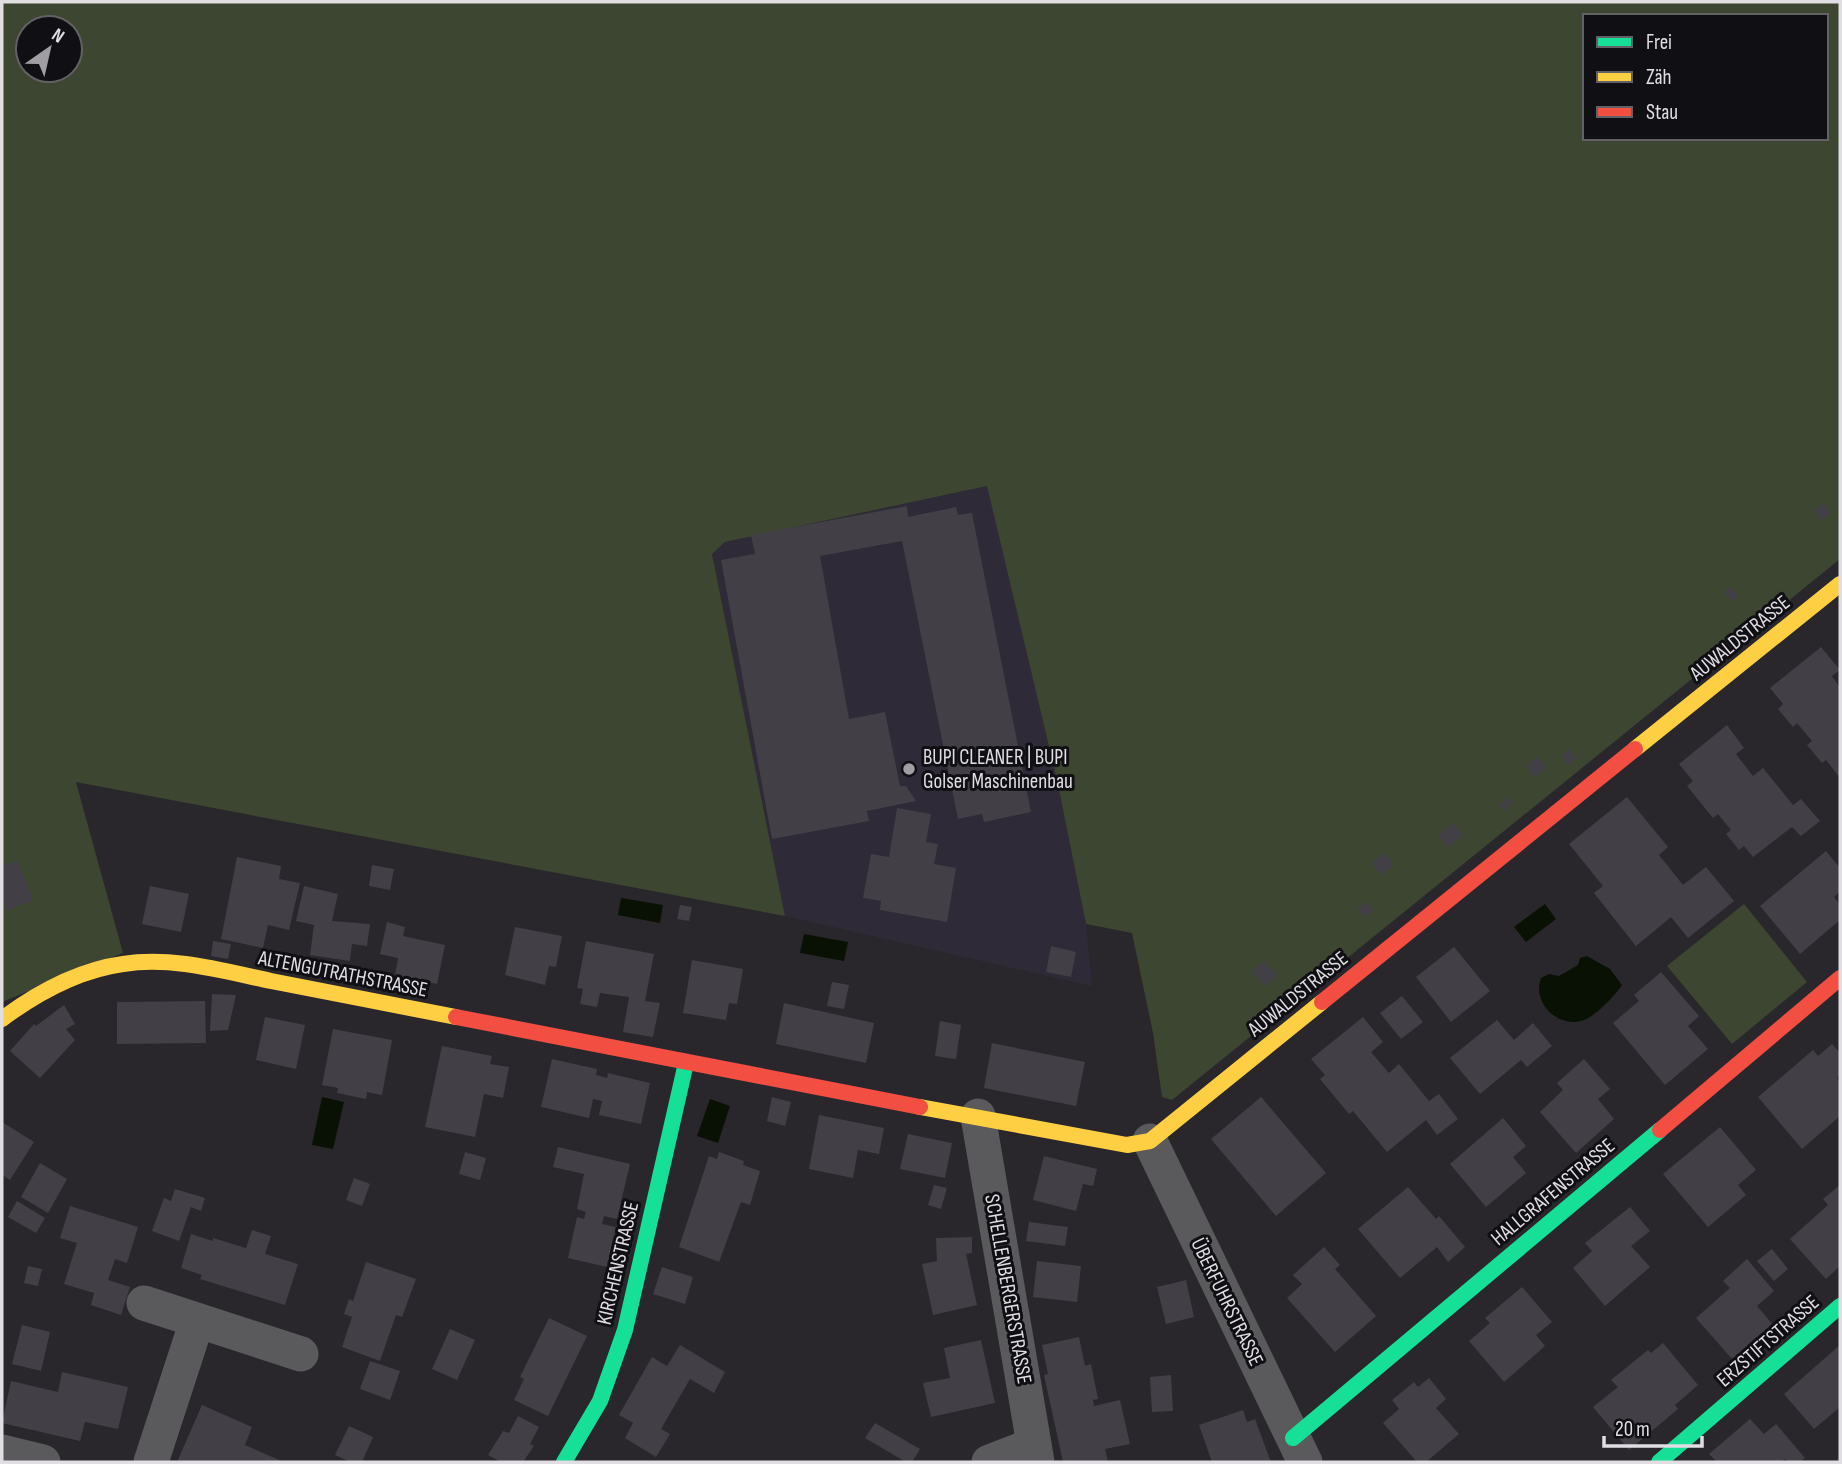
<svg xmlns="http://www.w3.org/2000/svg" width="1842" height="1464" viewBox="0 0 1842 1464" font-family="'Sofia Sans Condensed',sans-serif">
<rect width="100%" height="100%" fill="#29272c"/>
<!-- built -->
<path fill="#2f2a37" d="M988,486L1057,780L1086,924L1092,986L785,916L712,554L725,542Z"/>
<!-- green -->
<g fill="#3c4631" fill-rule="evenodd">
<path d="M2,2H1840V559L1172,1100L1162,1097L1153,1033L1132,933L1086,924L1057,780L987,486L725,542L712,554L785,916L76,782L123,953L2,1002ZM1585,16H1826V138H1585ZM28,28H70V70H28Z"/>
<path d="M1744,904L1807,982L1732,1044L1667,966Z"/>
</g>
<!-- water -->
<g fill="#091104">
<path d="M621,898L663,905L660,923L618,915Z"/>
<path d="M1545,904L1556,919L1526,942L1514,927Z"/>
<path d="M804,934L848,942L844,961L800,953Z"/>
<path d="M1587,956L1610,969L1622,985C1615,996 1594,1018 1581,1021C1556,1027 1532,1002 1541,978L1549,974L1559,976L1578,965L1580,958Z"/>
<path d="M322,1097L344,1102L333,1149L312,1145Z"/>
<path d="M710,1099L730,1106L718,1143L697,1136Z"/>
</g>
<!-- building -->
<g fill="#423f46">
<path d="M1823,503L1831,513L1822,520L1814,511Z"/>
<path d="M907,506L908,517L956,507L958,515L972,513L1031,812L984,822L982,814L958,819L902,541L820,556L849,719L885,712L900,786H906L916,801L867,811L869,821L772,839L721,560L755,554L751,535Z"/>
<path d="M1731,587L1738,596L1731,601L1724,592Z"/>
<path d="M1821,647L1840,670L1832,676L1840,688V778L1826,760L1822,763L1807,745L1812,741L1797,723L1793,727L1778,709L1783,704L1770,688Z"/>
<path d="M1727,725L1744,748L1736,754L1753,776L1763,768L1793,805L1801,799L1820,821L1801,836L1792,827L1753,857L1744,846L1739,850L1726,834L1731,830L1718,814L1713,818L1687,786L1693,781L1679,764Z"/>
<path d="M1569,749L1576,758L1568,765L1561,756Z"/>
<path d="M1537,756L1546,768L1535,777L1526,766Z"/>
<path d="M1508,797L1513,803L1504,811L1499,805Z"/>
<path d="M1627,797L1668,847L1659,855L1683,885L1706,867L1734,901L1688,938L1671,917L1636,946L1594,893L1603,886L1569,844Z"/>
<path d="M897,808L931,814L926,842L938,844L934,864L956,868L947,922L880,910L881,901L863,898L871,854L889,857Z"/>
<path d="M1454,823L1463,835L1447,847L1438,836Z"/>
<path d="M1826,851L1840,868V891L1834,897L1840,905V920L1800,954L1760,906Z"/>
<path d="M1385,853L1394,865L1381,875L1372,863Z"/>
<path d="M237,857L281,866L279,879L300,883L289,930L268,925L263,948L221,939Z"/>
<path d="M17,860L33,900L7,911L2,899V866Z"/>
<path d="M372,865L394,869L390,890L369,886Z"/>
<path d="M150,886L189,894L181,932L142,924Z"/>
<path d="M304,886L338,894L332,921L370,924L367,946L352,944L350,961L310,955L314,925L296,921Z"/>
<path d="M1366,902L1373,911L1364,917L1357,908Z"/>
<path d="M680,905L692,907L689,921L677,919Z"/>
<path d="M387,922L405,927L403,936L445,945L437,984L395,975L398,958L380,954Z"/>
<path d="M515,927L562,936L556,967L549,966L545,985L505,975Z"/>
<path d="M213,941L231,944L228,959L211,956Z"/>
<path d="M586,941L654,954L645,1001L660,1003L653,1037L623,1032L629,997L600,993L597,1007L580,1004L583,989L577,988Z"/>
<path d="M1051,946L1076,952L1071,977L1046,972Z"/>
<path d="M1454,947L1490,991L1451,1022L1416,977Z"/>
<path d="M692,960L743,969L737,1004L729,1003L726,1020L683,1013Z"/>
<path d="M1264,961L1277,976L1265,986L1252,971Z"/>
<path d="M1661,972L1699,1016L1688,1026L1708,1049L1665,1085L1613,1023L1639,1001L1634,995Z"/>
<path d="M832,982L849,985L844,1009L827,1006Z"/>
<path d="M212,994L236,995L228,1030L210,1031Z"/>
<path d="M1402,996L1423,1022L1401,1039L1380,1013Z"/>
<path d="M205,1001L206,1043L117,1044V1002Z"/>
<path d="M784,1003L874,1023L866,1063L776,1044Z"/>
<path d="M64,1005L75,1024L66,1029L75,1040L40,1078L10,1051L34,1024L36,1026Z"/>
<path d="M265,1017L305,1025L296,1069L256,1060Z"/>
<path d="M1363,1017L1383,1042L1371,1052L1389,1073L1399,1064L1429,1101L1439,1094L1458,1119L1437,1135L1426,1120L1387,1152L1353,1111L1349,1114L1320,1079L1325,1075L1311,1059Z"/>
<path d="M1497,1020L1514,1040L1533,1023L1552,1046L1527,1067L1521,1060L1480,1094L1450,1058Z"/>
<path d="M940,1021L961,1025L956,1059L935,1056Z"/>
<path d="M333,1029L392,1040L382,1095L367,1092L366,1099L337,1093L338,1088L322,1085Z"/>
<path d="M992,1043L1085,1062L1076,1106L984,1088Z"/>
<path d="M1832,1044L1839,1052L1840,1050V1075L1837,1078L1840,1082V1116L1802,1149L1758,1097L1813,1050L1818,1056Z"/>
<path d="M442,1046L492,1056L490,1064L509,1067L503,1098L484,1094L475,1137L425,1127Z"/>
<path d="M552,1059L597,1069L596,1075L607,1078L608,1073L650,1083L641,1124L599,1115L602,1101L593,1099L589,1118L541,1107Z"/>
<path d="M1584,1059L1610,1089L1598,1099L1614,1119L1576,1153L1540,1112L1563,1090L1557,1083Z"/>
<path d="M772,1097L791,1102L785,1126L767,1121Z"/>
<path d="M1261,1097L1326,1173L1276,1216L1211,1139Z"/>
<path d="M819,1115L884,1128L879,1154L858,1150L853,1178L809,1169Z"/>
<path d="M1503,1118L1526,1146L1513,1157L1526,1173L1486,1207L1450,1164Z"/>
<path d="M2,1122L34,1142L10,1180L2,1175Z"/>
<path d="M1720,1127L1756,1170L1738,1185L1746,1195L1708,1227L1663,1174Z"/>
<path d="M908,1134L952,1143L945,1178L900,1169Z"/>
<path d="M558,1147L630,1164L617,1219L604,1216L602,1224L616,1227L607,1267L568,1258L577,1217L584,1219L586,1212L577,1209L584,1174L553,1167Z"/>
<path d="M465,1152L486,1158L480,1180L459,1174Z"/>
<path d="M719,1152L744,1161L743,1165L760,1171L750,1205L741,1202L719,1262L679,1247L709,1156L717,1159Z"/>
<path d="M1044,1156L1097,1169L1093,1186L1083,1184L1076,1211L1033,1200Z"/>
<path d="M40,1163L67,1179L48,1213L21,1197Z"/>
<path d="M354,1178L370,1184L362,1206L346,1200Z"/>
<path d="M934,1185L947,1188L941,1209L928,1205Z"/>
<path d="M1840,1185V1266L1826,1279L1790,1239L1828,1205L1823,1199Z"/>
<path d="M1408,1187L1436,1219L1439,1216L1465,1247L1448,1262L1437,1247L1400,1278L1358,1229Z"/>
<path d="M175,1189L205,1198L201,1211L191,1207L179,1241L152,1231L164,1198L171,1201Z"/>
<path d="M17,1201L45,1218L36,1233L8,1217Z"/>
<path d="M70,1206L138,1227L127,1263L115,1259L108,1280L130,1287L121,1315L91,1305L94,1293L64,1284L77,1243L60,1238Z"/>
<path d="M1630,1207L1650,1231L1631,1246L1650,1267L1605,1306L1573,1268L1592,1251L1585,1243Z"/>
<path d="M1029,1222L1068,1227L1065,1246L1026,1241Z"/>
<path d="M252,1230L271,1236L265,1254L298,1264L285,1305L200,1279L202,1275L181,1268L191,1234L213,1241V1238L246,1248Z"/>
<path d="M972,1237V1253L966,1254L977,1305L933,1315L922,1264L937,1261L936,1238Z"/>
<path d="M1324,1247L1340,1265L1335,1269L1376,1316L1335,1352L1287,1298L1302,1284L1293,1275Z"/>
<path d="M1772,1249L1788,1269L1774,1281L1757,1261Z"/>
<path d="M1747,1259L1774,1291L1757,1306L1773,1325L1733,1360L1696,1318L1730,1288L1723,1281Z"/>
<path d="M1037,1261L1081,1266L1077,1302L1033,1297Z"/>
<path d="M366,1262L416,1279L402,1317L396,1315L380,1361L342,1347L352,1317L344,1314L349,1299L353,1301Z"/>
<path d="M28,1266L42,1269L38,1286L24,1283Z"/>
<path d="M662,1267L693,1277L685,1304L653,1294Z"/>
<path d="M1186,1280L1194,1317L1166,1324L1157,1287Z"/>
<path d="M1522,1287L1552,1322L1536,1335L1545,1346L1504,1382L1469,1341L1490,1323L1485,1318Z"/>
<path d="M549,1318L587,1336L548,1416L514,1400L524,1379L520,1377Z"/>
<path d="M22,1325L50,1332L41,1371L12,1364Z"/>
<path d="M450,1329L475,1340L457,1380L432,1369Z"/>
<path d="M1079,1337L1085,1366L1091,1364L1098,1399L1093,1400L1094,1406L1120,1400L1130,1444L1105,1449L1108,1462H1063L1044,1375L1048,1374L1042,1345Z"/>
<path d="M981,1340L995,1403L931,1417L923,1383L950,1378L944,1348Z"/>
<path d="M1663,1343L1698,1385L1675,1405L1678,1409L1629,1450L1593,1407L1618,1387L1611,1380L1648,1350L1651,1353Z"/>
<path d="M680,1345L725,1372L714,1393L690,1379L661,1429L670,1434L656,1457L625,1438L633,1423L619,1415L652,1357L667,1366Z"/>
<path d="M1840,1345V1407L1814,1429L1784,1394Z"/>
<path d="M370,1361L400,1371L390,1400L360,1389Z"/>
<path d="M62,1372L128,1387L118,1429L85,1422L80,1441L2,1423L11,1381L58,1392Z"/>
<path d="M1171,1375L1173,1411L1152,1412L1150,1377Z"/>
<path d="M1429,1378L1446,1399L1436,1408L1459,1434L1426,1462H1417L1383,1423L1399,1409L1392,1400L1414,1382L1418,1387Z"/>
<path d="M202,1405L252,1427L245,1445L284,1462H177Z"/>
<path d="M1243,1410L1247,1422L1255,1419L1271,1462H1212L1199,1425Z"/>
<path d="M518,1416L539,1427L530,1444L534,1446L523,1462H501L488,1455L503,1431L509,1433Z"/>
<path d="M1750,1419L1764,1434L1776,1424L1805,1458L1800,1462H1787L1785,1459L1781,1462H1717L1709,1454Z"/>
<path d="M875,1423L920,1449L912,1462H906L865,1438Z"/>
<path d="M349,1426L373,1437L362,1462H350L335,1455Z"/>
</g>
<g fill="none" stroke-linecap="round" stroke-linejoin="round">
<!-- street -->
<g stroke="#5a595c" stroke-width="35">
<path d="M978,1116L1037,1462"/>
<path d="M1150,1141L1305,1462"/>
<path d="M144,1303L301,1354"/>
<path d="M2,1452L43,1462"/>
<path d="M151,1462L197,1321"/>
<path d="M989,1462L1034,1445"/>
</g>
<!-- fast -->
<g stroke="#16e098" stroke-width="16">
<path d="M1293,1438L1660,1130"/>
<path d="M564,1462L600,1401L625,1330L686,1063"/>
<path d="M1659,1462L1840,1306"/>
</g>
<!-- slow -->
<g stroke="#ffcf43" stroke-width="16">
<path d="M1635,749L1840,584"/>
<path d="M2,1019C37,993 79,970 123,964C172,956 223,971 271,981C333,993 394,1005 456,1017"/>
<path d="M920,1107L1127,1145L1150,1141L1322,1002"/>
</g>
<!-- jam -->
<g stroke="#f24e42" stroke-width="16">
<path d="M1322,1002L1635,749"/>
<path d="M456,1017L920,1107"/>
<path d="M1660,1130L1840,978"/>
</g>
</g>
<!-- markers -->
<circle fill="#a09da3" stroke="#100f13" stroke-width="2.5" cx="909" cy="769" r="7"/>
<g text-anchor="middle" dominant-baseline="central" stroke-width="6" stroke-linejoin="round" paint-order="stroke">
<!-- street labels -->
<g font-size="21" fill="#e0dde3" stroke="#100f13">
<text transform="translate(1740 638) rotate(-39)">AUWALDSTRASSE</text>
<text transform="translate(343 974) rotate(11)">ALTENGUTRATHSTRASSE</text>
<text transform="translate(1298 994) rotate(-39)">AUWALDSTRASSE</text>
<text transform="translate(1553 1192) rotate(-40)">HALLGRAFENSTRASSE</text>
<text transform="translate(618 1263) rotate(-77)">KIRCHENSTRASSE</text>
<text transform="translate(1008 1289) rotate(80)">SCHELLENBERGERSTRASSE</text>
<text transform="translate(1227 1302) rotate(64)">ÜBERFUHRSTRASSE</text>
<text transform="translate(1768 1341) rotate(-41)">ERZSTIFTSTRASSE</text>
</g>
<!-- poi labels -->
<g font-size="21" fill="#e0dde3" stroke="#100f13" text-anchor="start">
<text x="923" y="757">BUPI CLEANER | BUPI<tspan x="923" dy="24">Golser Maschinenbau</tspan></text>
</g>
</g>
<!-- border -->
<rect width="1842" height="1464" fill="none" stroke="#e0dde3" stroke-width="7"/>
<!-- legend -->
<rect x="1583" y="14" width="245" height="126" fill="#100f13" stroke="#636166" stroke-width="2"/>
<rect x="1597" y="37" width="35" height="10" fill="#16e098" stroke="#636166" stroke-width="2"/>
<text x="1646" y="49" font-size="21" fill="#e0dde3">Frei</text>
<rect x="1597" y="72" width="35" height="10" fill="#ffcf43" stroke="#636166" stroke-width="2"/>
<text x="1646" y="84" font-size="21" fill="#e0dde3">Zäh</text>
<rect x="1597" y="107" width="35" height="10" fill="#f24e42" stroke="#636166" stroke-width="2"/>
<text x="1646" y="119" font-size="21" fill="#e0dde3">Stau</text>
<!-- north arrow -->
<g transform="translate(49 49) rotate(34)"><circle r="33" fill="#100f13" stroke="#636166" stroke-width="2"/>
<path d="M0-5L12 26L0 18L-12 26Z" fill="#a09da3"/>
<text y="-10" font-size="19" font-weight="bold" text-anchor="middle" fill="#e0dde3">N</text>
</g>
<!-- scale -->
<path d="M1604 1436v10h98v-10" fill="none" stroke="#e0dde3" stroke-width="3.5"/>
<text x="1615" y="1436" font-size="21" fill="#e0dde3" stroke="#100f13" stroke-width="5" paint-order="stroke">20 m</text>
</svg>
